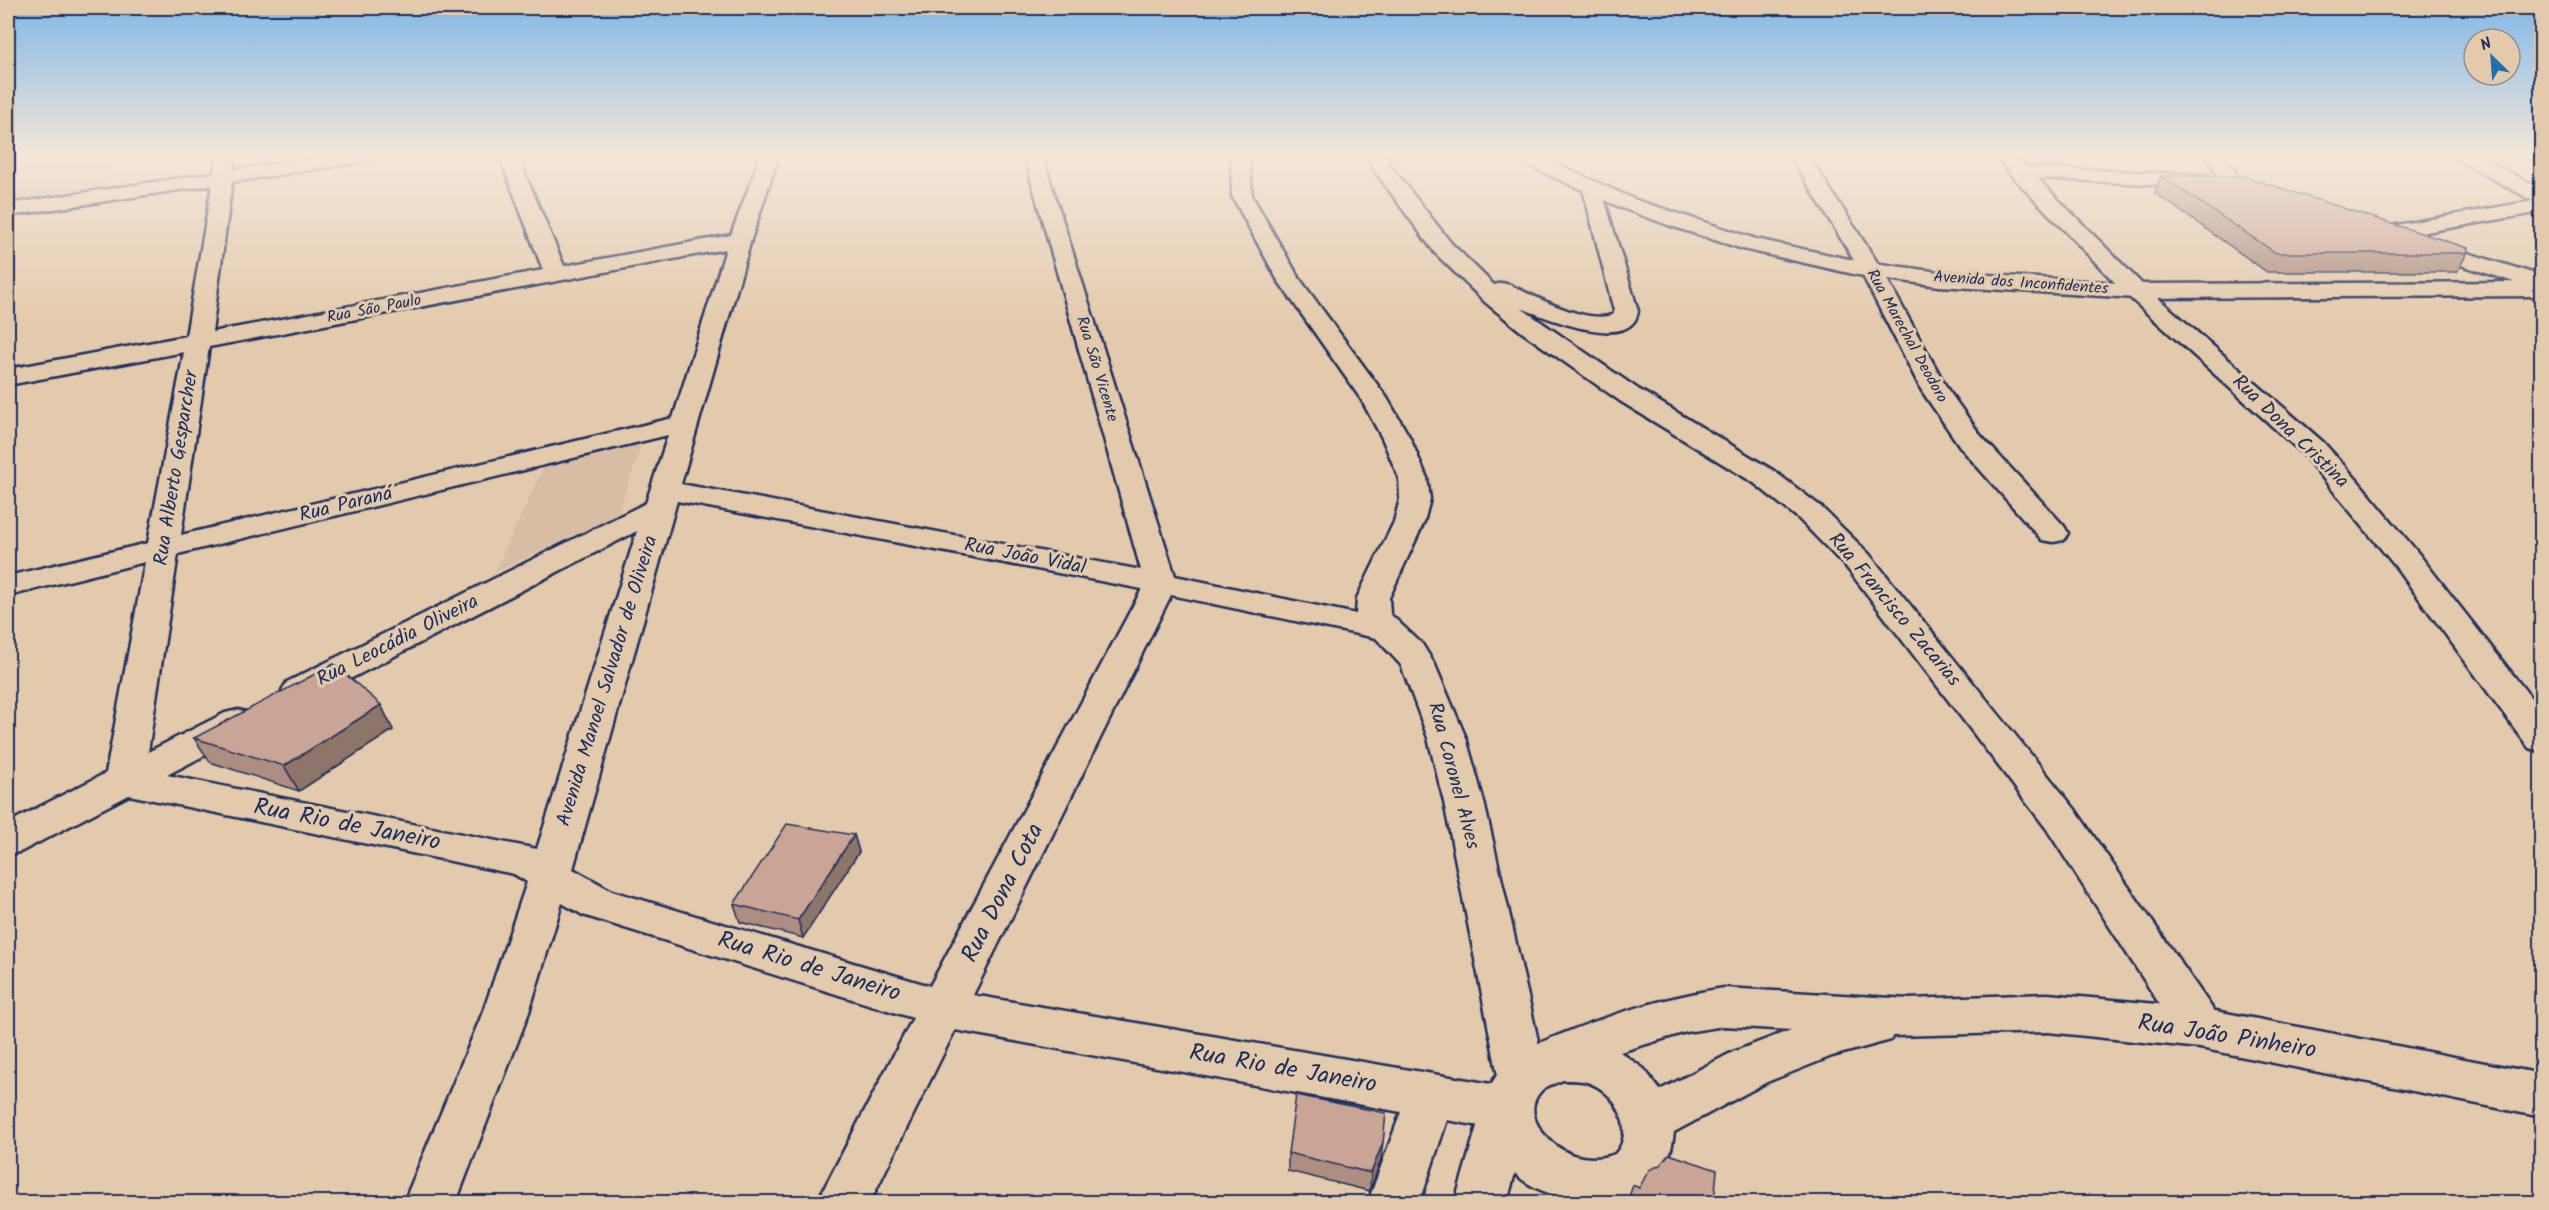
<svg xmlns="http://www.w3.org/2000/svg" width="2549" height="1210" viewBox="0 0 2549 1210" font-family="Kalam,sans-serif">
<rect width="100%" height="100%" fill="#e4caac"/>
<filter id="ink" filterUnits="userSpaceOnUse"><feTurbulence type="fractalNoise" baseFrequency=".0167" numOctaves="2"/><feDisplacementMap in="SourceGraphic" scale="12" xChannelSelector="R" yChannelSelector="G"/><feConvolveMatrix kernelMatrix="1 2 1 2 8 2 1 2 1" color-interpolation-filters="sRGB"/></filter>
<g filter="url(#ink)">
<!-- built -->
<g fill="#d8bca4">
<path d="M8,155H116L102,192L8,206Z"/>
<path d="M642,443L618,514L494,573L544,466Z"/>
</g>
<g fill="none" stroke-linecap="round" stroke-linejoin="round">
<defs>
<g id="minor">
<path d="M217,155H235L233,170L332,155H377L375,159L368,161L232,182L212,332L543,270L499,155H517L564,266L731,235L761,155H779L751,240L681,484L1141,570L1024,155H1042L1175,576L1356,614L1357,598L1394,522L1400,499L1399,478L1382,438L1361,399L1277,279L1232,196L1231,155H1249L1252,196L1299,278L1387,398L1410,438L1427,478L1430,499L1424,522L1389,598L1390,614L1422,644L1435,665L1466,738L1484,802L1546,1076L1539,1091L1525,1096L1532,1109L1524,1124L1507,1131L1447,1120L1420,1202H1368L1401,1112L955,1030L870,1202H817L913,1018L583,915L562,903L529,1012L456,1202H404L483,1012L527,882L514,874L129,795L22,851L8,855V823L106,773L145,562L8,596V576L148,543L184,352L8,385V369L186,336L212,185L8,216V204L214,173ZM726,249L673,418L181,535L209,347ZM668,435L646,503L287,682L282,690L287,698L300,702L313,698L637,531L537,849L167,775L251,731L256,722L251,713L238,710L225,713L148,752L178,554ZM677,501L1142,589L930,986L612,891L573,869ZM1171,595L1376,638L1401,665L1428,738L1444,802L1498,1076L1503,1086L973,995Z"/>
<path d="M1367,155H1385L1390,165L1451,243L1494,285L1502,283L1510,285C1534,296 1589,326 1614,314V311L1583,189L1586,185H1600L1638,311C1632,354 1544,317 1521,308L1638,389L1774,471L1820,506L1869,554L2074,808L2216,1014L2223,1028L2216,1042L2200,1048L2184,1042L2046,828L1847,568L1798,518L1754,483L1620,401L1523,333L1485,302L1435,253L1374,170Z"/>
<path d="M1790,155H1808L1882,270L1948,390L1981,436L2064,526L2068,533L2064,540L2053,542L2042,540L1961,448L1922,391L1860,270Z"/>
<path d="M2207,155H2225L2238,178L2275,190L2278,194L2275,198L2268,200L2223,186Z"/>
<path d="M2455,155H2478L2542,190V212L2391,238L2384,236L2380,232L2384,228L2391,226L2533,201L2457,159Z"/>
<path d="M2020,167L2204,175L2211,177L2214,181L2211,185L2204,187L2013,177L2010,173L2013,169Z"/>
<path d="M2422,239L2542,276V291L2414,250L2411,245L2414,240Z"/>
</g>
<path id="tertiary" d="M1995,155H2014L2144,286L2323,442L2358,481L2418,553L2542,712V752L2529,748L2396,567L2303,454L2128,296L2013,177Z"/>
<g id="secondary">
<path d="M1512,155H1536L1636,200L1756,239L1858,261L1939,272L2136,284L2542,282V296L2136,298L1939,286L1858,275L1743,249L1668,225L1622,208L1514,159Z"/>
<path d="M1724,988L1909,999L2048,994L2200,1008L2542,1074V1117L2200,1048L2048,1032L1893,1036L1891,1040L1832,1056L1767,1082L1674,1132C1672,1151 1665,1174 1651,1187C1619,1210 1543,1203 1515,1173L1507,1202H1455L1486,1095C1494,1078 1503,1062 1521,1054L1523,1050C1588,1022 1653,999 1724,988ZM1724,1026L1791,1030L1733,1052L1660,1090L1644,1069L1620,1052L1686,1032ZM1563,1080C1571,1080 1580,1080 1587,1082C1616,1091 1637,1130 1615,1154C1602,1159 1587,1159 1573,1155C1549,1146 1518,1114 1542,1090C1547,1085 1557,1083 1563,1080Z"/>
</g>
</defs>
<!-- minor casing -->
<use href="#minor" stroke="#1b2f5e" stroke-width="5"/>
<!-- tertiary casing -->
<use href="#tertiary" stroke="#1b2f5e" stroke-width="5"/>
<!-- secondary casing -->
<use href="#secondary" stroke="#1b2f5e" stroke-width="5"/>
<!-- minor -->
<use href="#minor" fill="#e4caac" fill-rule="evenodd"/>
<!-- tertiary -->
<use href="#tertiary" fill="#e4caac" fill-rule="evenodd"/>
<!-- secondary -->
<use href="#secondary" fill="#e4caac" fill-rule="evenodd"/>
</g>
<!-- wall -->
<g fill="#ae8e81" stroke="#1b2f5e" stroke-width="1.5">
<path d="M2161,176L2467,253L2457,272H2267L2155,193Z"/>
<path d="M381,705L393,730L299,791L210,762L194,738Z"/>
<path d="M854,835L859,852L803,938L740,922L734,904Z"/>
<path d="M1288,1153L1381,1160L1370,1191L1288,1171Z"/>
</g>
<!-- shaded-wall -->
<g fill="#8d7469" stroke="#1b2f5e" stroke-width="1.5">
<path d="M381,705L393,730L299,791L284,766Z"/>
<path d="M854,835L859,852L803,938L798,920Z"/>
<path d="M1384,1131L1381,1160L1370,1191L1371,1173Z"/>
</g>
<!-- building -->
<g fill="#caa596" stroke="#1b2f5e" stroke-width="1.5">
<path d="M2161,176H2243L2468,248L2467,253H2276Z"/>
<path d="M334,664L381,705L284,766L194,738Z"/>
<path d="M787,824L854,835L798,920L734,904Z"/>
<path d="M1296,1095L1386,1113L1383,1142L1371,1173L1288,1153Z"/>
<path d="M1669,1154L1717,1170L1714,1203H1627L1633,1185L1639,1188L1649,1170L1660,1165Z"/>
</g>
</g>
<!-- sky -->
<linearGradient id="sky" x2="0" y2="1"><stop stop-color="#83b8e8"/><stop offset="0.48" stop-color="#f3e7da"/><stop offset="1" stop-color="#f3e7da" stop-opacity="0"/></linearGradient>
<rect width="2549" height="324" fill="url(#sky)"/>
<g text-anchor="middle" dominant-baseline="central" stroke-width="6" stroke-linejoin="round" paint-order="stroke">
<!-- far-street labels -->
<g font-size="16" fill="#1b2f5e" stroke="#e4caac">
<text transform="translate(2021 283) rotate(4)">Avenida dos Inconfidentes</text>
<text transform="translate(374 309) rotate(-11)">Rua São Paulo</text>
<text transform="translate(1907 336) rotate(61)">Rua Marechal Deodoro</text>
<text transform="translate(1097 369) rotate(73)">Rua São Vicente</text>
</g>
<!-- street labels -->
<g font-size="20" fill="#1b2f5e" stroke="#e4caac">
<text transform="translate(2290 432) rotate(44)">Rua Dona Cristina</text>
<text transform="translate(177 468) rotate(-81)">Rua Alberto Gesparcher</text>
<text transform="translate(346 505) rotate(-14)">Rua Paraná</text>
<text transform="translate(1025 557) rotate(11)">Rua João Vidal</text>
<text transform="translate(1894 610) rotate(50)">Rua Francisco Zacarias</text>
<text transform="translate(398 641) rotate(-27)">Rua Leocádia Oliveira</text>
<text transform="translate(608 681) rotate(-73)">Avenida Manoel Salvador de Oliveira</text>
<text transform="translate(1453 776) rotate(75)">Rua Coronel Alves</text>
</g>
<!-- near-street labels -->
<g font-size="24" fill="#1b2f5e" stroke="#e4caac">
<text transform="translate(347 825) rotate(11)">Rua Rio de Janeiro</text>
<text transform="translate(1003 893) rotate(-63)">Rua Dona Cota</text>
<text transform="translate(809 967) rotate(17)">Rua Rio de Janeiro</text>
<text transform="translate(2227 1037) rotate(9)">Rua João Pinheiro</text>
<text transform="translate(1283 1069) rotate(10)">Rua Rio de Janeiro</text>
</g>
</g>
<!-- margin -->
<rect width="2549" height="1210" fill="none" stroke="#e4caac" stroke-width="30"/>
<rect x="15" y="15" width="2519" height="1180" fill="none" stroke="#1b2f5e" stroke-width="2" filter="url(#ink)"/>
<!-- north arrow -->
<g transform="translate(2492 57) rotate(335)"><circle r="28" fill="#e4caac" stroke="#948c8d" stroke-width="1.5"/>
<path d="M0-4.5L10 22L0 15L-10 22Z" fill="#1f6fb2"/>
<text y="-9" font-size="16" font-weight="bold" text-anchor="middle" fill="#1b2f5e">N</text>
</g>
</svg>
